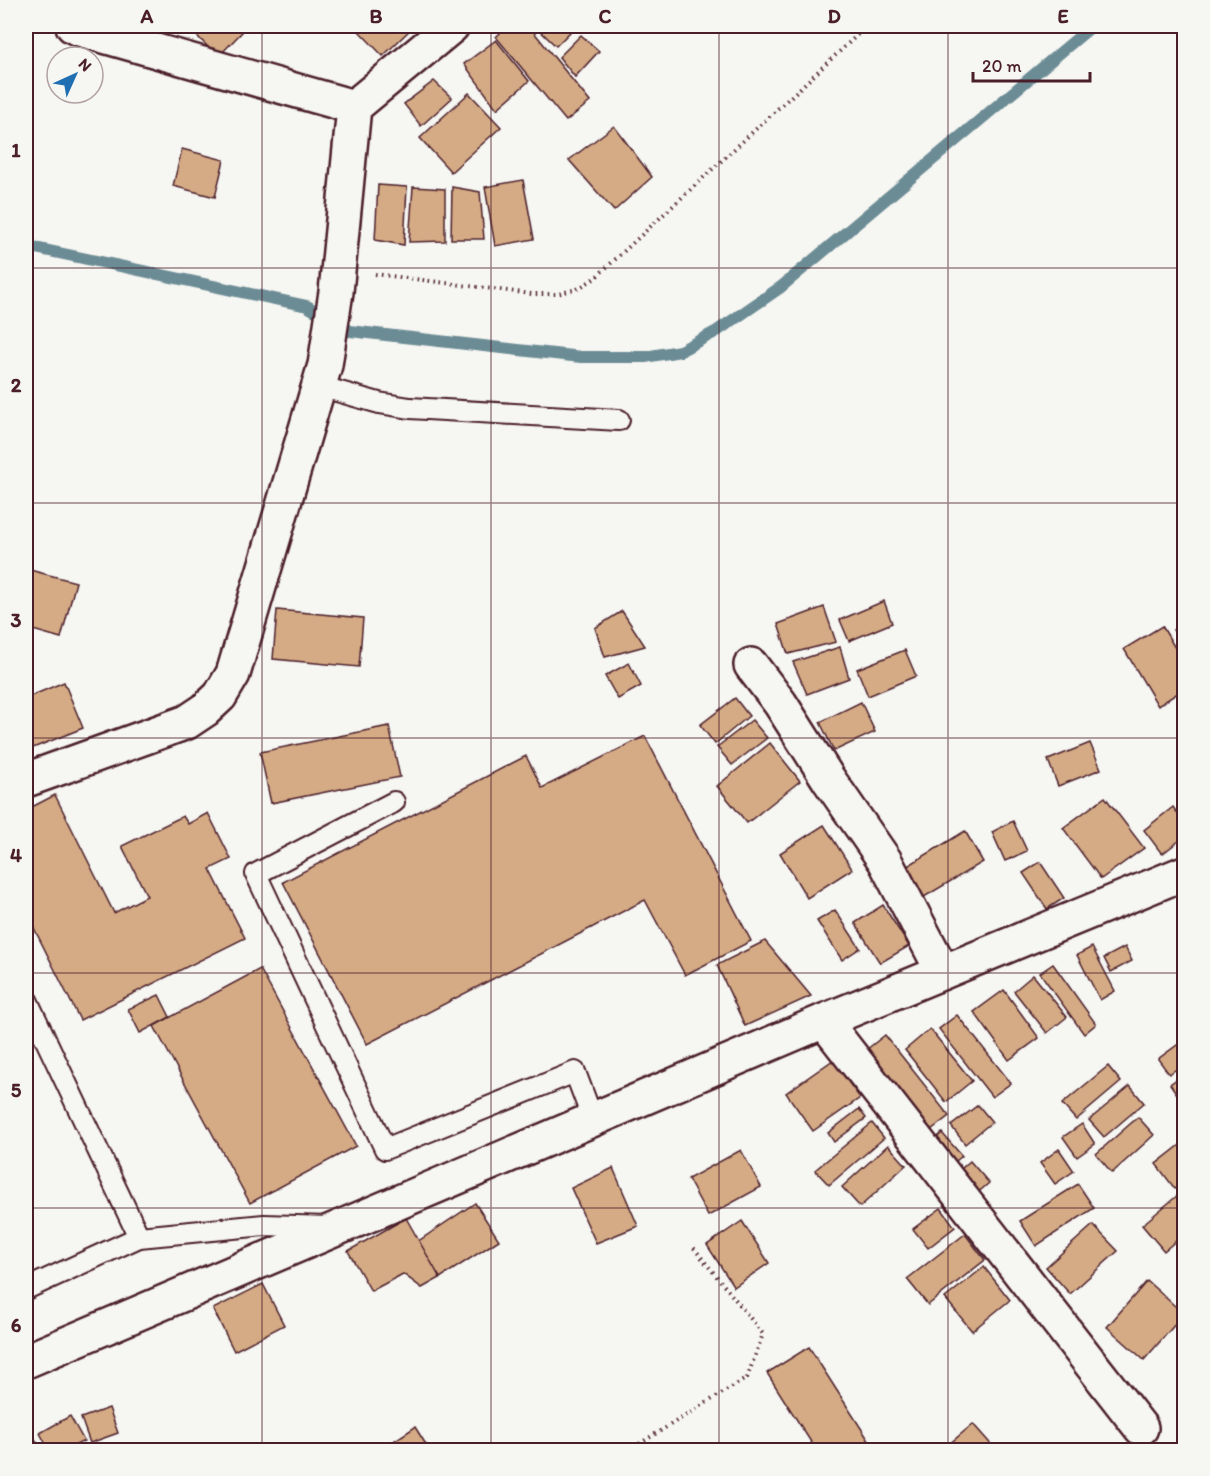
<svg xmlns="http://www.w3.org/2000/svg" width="1210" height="1476" viewBox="0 0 1210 1476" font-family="Itim,sans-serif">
<rect width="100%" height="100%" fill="#f6f6f2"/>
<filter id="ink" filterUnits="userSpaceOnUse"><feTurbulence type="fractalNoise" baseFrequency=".0167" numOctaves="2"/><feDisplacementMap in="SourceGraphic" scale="12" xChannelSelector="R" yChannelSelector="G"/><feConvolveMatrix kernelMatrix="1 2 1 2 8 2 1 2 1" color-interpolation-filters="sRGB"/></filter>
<g filter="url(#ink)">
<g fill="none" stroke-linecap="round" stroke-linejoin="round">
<!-- stream -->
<path stroke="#6c8c95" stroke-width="12" d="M26,246L307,306L350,331L581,357H645L680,351L717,331L781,287L1092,26"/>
</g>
<!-- building -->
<g fill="#d4ab85" stroke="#4a1f2b" stroke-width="1.5">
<path d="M201,26H236L242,32L218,57L193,32Z"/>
<path d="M359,26H414L383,56L356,28Z"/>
<path d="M507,26H529L590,102L566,121L496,37Z"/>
<path d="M535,26H576L556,46Z"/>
<path d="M661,26H679L670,34Z"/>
<path d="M581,35L599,51L575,77L559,57Z"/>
<path d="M496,40L529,81L497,109L464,64Z"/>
<path d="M434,81L452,98L421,126L404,104Z"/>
<path d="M469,93L501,127L451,172L420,138Z"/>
<path d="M614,126L652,177L614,211L569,160Z"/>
<path d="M182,149L224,160L215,197L173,186Z"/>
<path d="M523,180L534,239L495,246L485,187Z"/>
<path d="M378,185L407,187L404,245L375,240Z"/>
<path d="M413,187L445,189V241L409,242Z"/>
<path d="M452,187L480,192L484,239H451Z"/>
<path d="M26,569L76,582L61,638L26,628Z"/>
<path d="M884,601L892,623L849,641L840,620Z"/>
<path d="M824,607L836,642L788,654L778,624Z"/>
<path d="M277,610L363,618L359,667L273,659Z"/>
<path d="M622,611L645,646L605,657L595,628Z"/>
<path d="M1184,622V646L1173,630Z"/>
<path d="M1162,626L1184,663V689L1158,706L1124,649Z"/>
<path d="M840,647L849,678L807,694L793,662Z"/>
<path d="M905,650L916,676L868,696L857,669Z"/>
<path d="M629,663L641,686L618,699L605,676Z"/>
<path d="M64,682L83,728L28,750L26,744V698Z"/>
<path d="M735,698L749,716L715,744L700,725Z"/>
<path d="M861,702L875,732L834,751L820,722Z"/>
<path d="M752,720L767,738L732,765L717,747Z"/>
<path d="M389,726L400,777L271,803L260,752Z"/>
<path d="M645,736L751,941L685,975L645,900L367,1044L283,882L526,756L542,788Z"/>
<path d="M770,743L800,781L747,823L717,786Z"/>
<path d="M1090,743L1101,769L1058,786L1048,760Z"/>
<path d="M55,795L114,913L147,896L122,846L183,816L188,824L208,813L231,859L210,869L245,938L80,1020L26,912V810Z"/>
<path d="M1105,797L1144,848L1101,879L1063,828Z"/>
<path d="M1173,807L1184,823V837L1162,854L1144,830Z"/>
<path d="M1013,821L1027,851L1005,861L992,832Z"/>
<path d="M824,825L852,869L807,898L780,853Z"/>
<path d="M965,831L983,862L919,900L901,870Z"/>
<path d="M1040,862L1064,898L1047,909L1023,873Z"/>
<path d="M883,905L909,946L880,963L855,923Z"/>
<path d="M835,910L860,948L842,960L817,921Z"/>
<path d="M765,941L811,996L745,1026L717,965Z"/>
<path d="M1092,947L1115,991L1100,1000L1077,955Z"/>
<path d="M1125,947L1132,961L1111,972L1104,958Z"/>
<path d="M1053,964L1096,1024L1084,1034L1040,973Z"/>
<path d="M260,969L356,1146L250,1203L154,1026Z"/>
<path d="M1033,975L1067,1017L1047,1033L1014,991Z"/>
<path d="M1004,990L1039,1038L1009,1060L974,1012Z"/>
<path d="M159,995L170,1017L140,1033L128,1009Z"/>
<path d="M957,1015L1011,1083L992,1097L939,1029Z"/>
<path d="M930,1029L972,1081L946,1102L905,1050Z"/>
<path d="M885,1035L949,1116L927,1133L862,1053Z"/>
<path d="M1184,1040V1064L1169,1074L1158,1059Z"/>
<path d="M833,1060L860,1098L813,1131L786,1093Z"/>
<path d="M1108,1066L1121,1082L1076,1120L1062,1104Z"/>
<path d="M1184,1074V1104L1170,1084Z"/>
<path d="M1130,1086L1144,1103L1104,1137L1089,1120Z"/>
<path d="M978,1105L992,1122L965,1144L951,1126Z"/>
<path d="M859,1109L866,1118L834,1142L828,1133Z"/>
<path d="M1138,1117L1154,1135L1112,1173L1096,1154Z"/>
<path d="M872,1123L884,1138L829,1185L815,1170Z"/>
<path d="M1082,1124L1095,1144L1077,1157L1063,1137Z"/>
<path d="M942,1133L962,1156L950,1166L931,1143Z"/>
<path d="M1184,1142V1182L1175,1189L1156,1164Z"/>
<path d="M888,1145L906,1165L860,1207L842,1187Z"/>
<path d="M1059,1149L1074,1171L1055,1184L1040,1163Z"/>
<path d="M741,1150L761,1187L708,1216L688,1179Z"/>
<path d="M970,1161L989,1183L974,1196L955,1174Z"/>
<path d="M613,1168L638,1226L596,1243L571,1188Z"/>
<path d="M1078,1184L1094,1208L1036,1246L1020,1221Z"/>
<path d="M1184,1190V1234L1164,1251L1142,1225Z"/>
<path d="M475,1203L499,1240L440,1278L417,1242Z"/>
<path d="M941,1208L955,1227L928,1248L913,1229Z"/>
<path d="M406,1218L440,1278L422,1288L403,1274L371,1291L348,1251Z"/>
<path d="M742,1221L769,1263L734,1287L707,1245Z"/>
<path d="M1093,1225L1118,1251L1070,1294L1046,1267Z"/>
<path d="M965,1234L985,1260L928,1305L907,1279Z"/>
<path d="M984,1267L1010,1300L972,1331L945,1298Z"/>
<path d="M1147,1281L1184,1314L1144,1360L1107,1327Z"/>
<path d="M263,1284L284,1325L234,1351L213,1309Z"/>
<path d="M809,1347L875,1450H816L767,1373Z"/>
<path d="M109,1408L118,1433L90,1443L81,1418Z"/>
<path d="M26,1416L32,1433L26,1436Z"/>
<path d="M70,1416L84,1441L66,1450H49L40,1433Z"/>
<path d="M973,1424L996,1450H942Z"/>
<path d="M415,1427L427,1446L420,1450H380Z"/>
<path d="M32,1433L41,1450H26V1436Z"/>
</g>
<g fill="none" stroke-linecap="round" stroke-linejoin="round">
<defs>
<g id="lane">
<path d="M319,386L379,403L410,408L619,420"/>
<path d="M394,802L256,874L385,1149L575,1072L593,1120"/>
<path d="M139,1237L264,1225L328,1227"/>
<path d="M26,1289L139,1237L26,998"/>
</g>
<g id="street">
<path d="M73,26L79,29L354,107"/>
<path d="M751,665L780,703L829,780L885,861L943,972"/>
<path d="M26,780L187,722L205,710L220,696L233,674L325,365L336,292L354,107L452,26"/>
<path d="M824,1021L1141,1428"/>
<path d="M26,1361L824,1021L1184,873"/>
</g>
</defs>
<!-- lane casing -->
<use href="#lane" stroke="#4a1f2b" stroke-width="24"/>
<!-- street casing -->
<use href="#street" stroke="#4a1f2b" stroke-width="38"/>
<!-- path -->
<g stroke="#4a1f2b" stroke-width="4" stroke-dasharray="1.5 4.5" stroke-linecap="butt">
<path d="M375,274L532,294H557L577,289L594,279L867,26"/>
<path d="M629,1450L747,1378L763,1334L693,1247"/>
</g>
<!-- lane -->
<use href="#lane" stroke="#f6f6f2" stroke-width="20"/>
<!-- street -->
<use href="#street" stroke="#f6f6f2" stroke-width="33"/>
</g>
</g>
<!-- grid -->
<path fill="none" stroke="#4a1f2b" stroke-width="1.5" stroke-opacity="0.55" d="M262,26V1450M491,26V1450M719,26V1450M948,26V1450M26,268H1184M26,503H1184M26,738H1184M26,973H1184M26,1208H1184"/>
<!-- margin -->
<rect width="1210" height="1476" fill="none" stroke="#f6f6f2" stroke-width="66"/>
<!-- north arrow -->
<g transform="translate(75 75) rotate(45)"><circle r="28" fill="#f6f6f2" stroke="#b1a0a2" stroke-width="1.5"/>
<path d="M0-4.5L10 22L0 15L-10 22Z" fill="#1f6fb2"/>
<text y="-9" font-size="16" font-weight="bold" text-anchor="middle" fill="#4a1f2b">N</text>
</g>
<!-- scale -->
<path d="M973 72v9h117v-9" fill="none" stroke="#4a1f2b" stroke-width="3"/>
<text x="982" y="72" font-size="18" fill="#4a1f2b" stroke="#f6f6f2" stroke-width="4.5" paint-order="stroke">20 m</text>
<rect x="33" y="33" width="1144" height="1410" fill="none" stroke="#4a1f2b" stroke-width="2"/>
<g font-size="20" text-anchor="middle" font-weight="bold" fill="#4a1f2b">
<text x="147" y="23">A</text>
<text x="376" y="23">B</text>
<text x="605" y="23">C</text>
<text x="834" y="23">D</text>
<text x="1063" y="23">E</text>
<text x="16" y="157">1</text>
<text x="16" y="392">2</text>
<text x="16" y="627">3</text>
<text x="16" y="862">4</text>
<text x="16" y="1097">5</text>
<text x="16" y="1332">6</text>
</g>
</svg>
